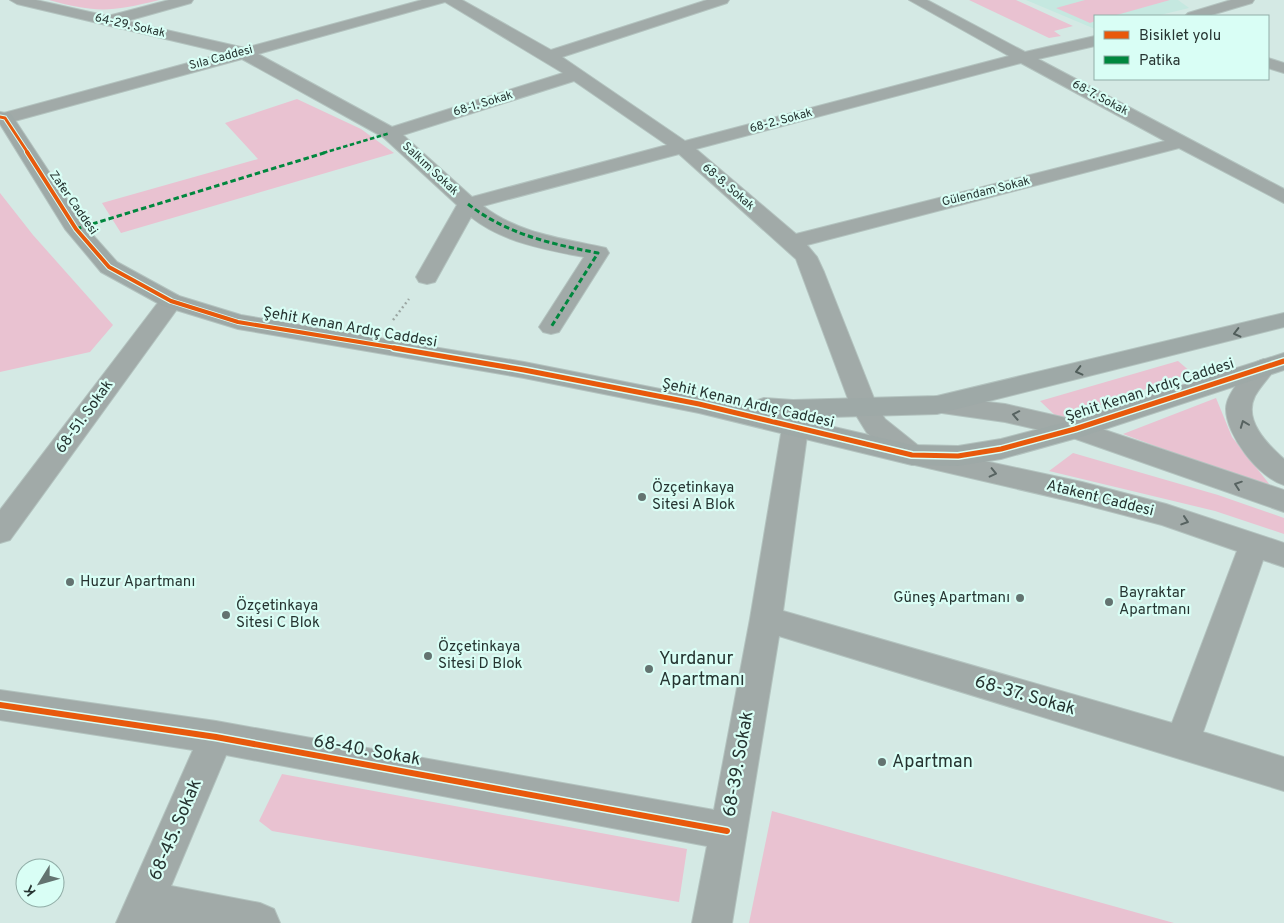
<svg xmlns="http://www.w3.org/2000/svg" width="1284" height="923" viewBox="0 0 1284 923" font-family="Overpass,sans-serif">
<rect width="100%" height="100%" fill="#d4e9e4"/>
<!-- built -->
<path fill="#c5e8e0" d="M1026,0H1178L1189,8L1156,16H1095V29Z"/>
<!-- green -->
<g fill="#e9c2d1">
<path d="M49,0H159C111,12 96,13 49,0Z"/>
<path d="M969,0H1016L1073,26L1054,31L1061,36L1049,38Z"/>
<path d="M1085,0H1170L1113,16H1095V21L1090,23L1056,8Z"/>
<path d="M297,99L361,129L394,153L121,233L102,203L258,159L225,123Z"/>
<path d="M0,193L33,235L113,325L90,352L0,372Z"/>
<path d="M1178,361L1192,373L1059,419L1040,401Z"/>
<path d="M1216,398L1232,437L1274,490L1123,434Z"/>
<path d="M1073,453L1218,495L1284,518V534L1215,511L1049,471Z"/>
<path d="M282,774L687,849L679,902L272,831L259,821Z"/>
<path d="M772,811L1174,923H749Z"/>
</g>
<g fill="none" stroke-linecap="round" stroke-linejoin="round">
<defs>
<g id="street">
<path d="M10,0H36L108,16L169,0H193L191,3L127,21L245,48L422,0H462L551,50L707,0H729L727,3L562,57L685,141L1009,56L909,0H927L1025,52L1095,36V46L1038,59L1284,189V203L1179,148L807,245L817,257L824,272L877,406L885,419L920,447L1082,482L1166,504L1284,543V567L1263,560L1203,732L1284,757V791L779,636L732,923H692L707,846L226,755L171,886L260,903L274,909L280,923H116L193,750L0,720V690L216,721L714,810L750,619L782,428L786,421L795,419L804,421L808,428L783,611L1172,723L1237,551L1162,525L1082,504L902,462L867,433L851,407L796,259L679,154L483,206C519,234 563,238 606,248L609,253L559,332L551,334L543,332L539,327L584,257C546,250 502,242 471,217L435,282L427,284L419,282L416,277L457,205L383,137L242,59L11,122H0V114L225,53L17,4ZM445,2L563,73L392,127L258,54ZM1021,63L1165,141L796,234L696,149ZM574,81L667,145L472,197L403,135Z"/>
<path d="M1231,0H1254L1252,3L1208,16H1185L1188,13Z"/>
<path d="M1268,58L1284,63V73L1268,68Z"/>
<path d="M171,294L179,296L183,301L10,540L0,543V510L163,296Z"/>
<path d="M1264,359L1273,361L1276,367C1270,377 1261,385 1255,396C1243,420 1267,444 1284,459V485C1259,478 1226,435 1226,409C1226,398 1235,387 1241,378C1248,369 1253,362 1264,359Z"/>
<path d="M937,396L1005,404L1075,420L1284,490V512L1070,437L1005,422L928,411L924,405L928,399Z"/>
</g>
<path id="secondary" d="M0,112L11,114L84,225L117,262L179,296L241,315L524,362L751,407L755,401L764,398L793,400L937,396L1284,313V327L937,414L795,418L912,445L958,446L1001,439L1070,421L1284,353V370L1084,436L1001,459L958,466L912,465L699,413L524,378L238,329L163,306L101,272L65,229L0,124Z"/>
</defs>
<!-- street casing -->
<use href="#street" stroke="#b3c3bf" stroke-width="2"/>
<!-- secondary casing -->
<use href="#secondary" stroke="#b3c3bf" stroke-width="2"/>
<!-- path -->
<path stroke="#9ca7a3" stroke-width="2.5" stroke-dasharray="2 3" stroke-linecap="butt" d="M393,320L409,299"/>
<!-- street -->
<use href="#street" fill="#a1aaa8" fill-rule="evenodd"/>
<!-- secondary -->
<use href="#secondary" fill="#9ea9a7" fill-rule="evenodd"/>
<!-- quiet-far1 -->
<path stroke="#00873e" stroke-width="2.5" stroke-dasharray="4.5 2.5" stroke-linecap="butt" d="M323,153L390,133"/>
<!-- quiet -->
<g stroke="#00873e" stroke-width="3" stroke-dasharray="5.5 3" stroke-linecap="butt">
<path d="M468,204C506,234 551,244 598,253L551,327"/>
<path d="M76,229L327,152"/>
</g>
<defs>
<path id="cycleway-far3" d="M0,117L5,118L28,153"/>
<path id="cycleway-far2" d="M27,152L76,229L109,267L171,301L238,322L402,349"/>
<path id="cycleway-far1" d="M394,348L524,370L699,404L912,455L958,456L1001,449L1075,429L1284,361"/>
<path id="cycleway" d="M0,705L216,737L727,831"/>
</defs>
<!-- cycleway-far3 casing -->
<use href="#cycleway-far3" stroke="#d9fef5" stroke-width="5"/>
<!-- cycleway-far2 casing -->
<use href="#cycleway-far2" stroke="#d9fef5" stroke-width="6"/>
<!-- cycleway-far1 casing -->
<use href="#cycleway-far1" stroke="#d9fef5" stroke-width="8"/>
<!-- cycleway casing -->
<use href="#cycleway" stroke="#d9fef5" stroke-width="9"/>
<!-- cycleway-far3 -->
<use href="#cycleway-far3" stroke="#e8590c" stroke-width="3"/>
<!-- cycleway-far2 -->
<use href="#cycleway-far2" stroke="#e8590c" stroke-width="4"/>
<!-- cycleway-far1 -->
<use href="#cycleway-far1" stroke="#e8590c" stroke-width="5"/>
<!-- cycleway -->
<use href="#cycleway" stroke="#e8590c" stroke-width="6"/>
</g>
<!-- one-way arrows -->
<defs><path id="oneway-chevron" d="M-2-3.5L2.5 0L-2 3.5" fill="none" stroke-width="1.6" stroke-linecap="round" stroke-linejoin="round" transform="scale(1.25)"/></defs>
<g stroke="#505d5a">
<use href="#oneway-chevron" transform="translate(1237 333) rotate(166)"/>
<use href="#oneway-chevron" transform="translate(1079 371) rotate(166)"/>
</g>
<g stroke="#576361">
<use href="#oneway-chevron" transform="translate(1016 415) rotate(-169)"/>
<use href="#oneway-chevron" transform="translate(1244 424) rotate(-111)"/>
<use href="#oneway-chevron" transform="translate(993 473) rotate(13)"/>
<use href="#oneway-chevron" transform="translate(1238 485) rotate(-161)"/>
<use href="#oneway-chevron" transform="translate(1185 521) rotate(18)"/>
</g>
<!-- markers -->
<g fill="#637370" stroke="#d9fef5" stroke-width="2">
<circle cx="642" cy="497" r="5"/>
<circle cx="70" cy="582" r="5"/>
<circle cx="1020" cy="598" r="5"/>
<circle cx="1109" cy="602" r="5"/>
<circle cx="226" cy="615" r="5"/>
<circle cx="428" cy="656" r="5"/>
<circle cx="649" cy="669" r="5"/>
<circle cx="882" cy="762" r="5"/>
</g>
<g text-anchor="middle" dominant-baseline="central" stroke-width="4.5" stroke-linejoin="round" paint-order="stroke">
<!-- far-street labels -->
<g font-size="12" fill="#263431" stroke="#d9fef5">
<text transform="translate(130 26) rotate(13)">64-29. Sokak</text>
<text transform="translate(221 58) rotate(-15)">Sıla Caddesi</text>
<text transform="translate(1100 98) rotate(28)">68-7. Sokak</text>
<text transform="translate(483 104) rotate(-17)">68-1. Sokak</text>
<text transform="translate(781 121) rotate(-15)">68-2. Sokak</text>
<text transform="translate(430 169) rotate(43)">Salkım Sokak</text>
<text transform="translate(728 187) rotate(41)">68-8. Sokak</text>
<text transform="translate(986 192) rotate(-14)">Gülendam Sokak</text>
<text transform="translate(73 203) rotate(55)">Zafer Caddesi</text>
</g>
<!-- street labels -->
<g font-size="15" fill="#263431" stroke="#d9fef5">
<text transform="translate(350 328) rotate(10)">Şehit Kenan Ardıç Caddesi</text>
<text transform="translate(1150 391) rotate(-18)">Şehit Kenan Ardıç Caddesi</text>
<text transform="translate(748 404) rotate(13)">Şehit Kenan Ardıç Caddesi</text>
<text transform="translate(85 417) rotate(-54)">68-51. Sokak</text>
<text transform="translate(1100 499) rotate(14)">Atakent Caddesi</text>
</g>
<!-- poi labels -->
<g font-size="15" fill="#263431" stroke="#d9fef5" text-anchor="start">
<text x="652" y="488">Özçetinkaya<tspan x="652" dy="17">Sitesi A Blok</tspan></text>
<text x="80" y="582">Huzur Apartmanı</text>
<text x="1119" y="593">Bayraktar<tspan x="1119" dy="17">Apartmanı</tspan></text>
<text x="1010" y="598" text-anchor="end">Güneş Apartmanı</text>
<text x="236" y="606">Özçetinkaya<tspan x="236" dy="17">Sitesi C Blok</tspan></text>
<text x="438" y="647">Özçetinkaya<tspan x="438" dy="17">Sitesi D Blok</tspan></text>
</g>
<!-- near-poi labels -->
<g font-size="18" fill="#263431" stroke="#d9fef5" text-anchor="start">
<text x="659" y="659">Yurdanur<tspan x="659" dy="21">Apartmanı</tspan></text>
<text x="892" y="762">Apartman</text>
</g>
<!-- near-street labels -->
<g font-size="18" fill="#263431" stroke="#d9fef5">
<text transform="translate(1025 696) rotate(16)">68-37. Sokak</text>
<text transform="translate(367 751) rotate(10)">68-40. Sokak</text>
<text transform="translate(739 764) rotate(-80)">68-39. Sokak</text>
<text transform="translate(176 830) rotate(-67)">68-45. Sokak</text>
</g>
</g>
<!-- legend -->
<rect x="1094" y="15" width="175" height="65" fill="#d9fef5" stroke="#91ada7"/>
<rect x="1104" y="31" width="25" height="8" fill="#e8590c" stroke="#91ada7"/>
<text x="1139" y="40" font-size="15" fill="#263431">Bisiklet yolu</text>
<rect x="1104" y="56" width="25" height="8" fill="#00873e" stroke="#91ada7"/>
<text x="1139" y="65" font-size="15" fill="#263431">Patika</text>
<!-- north arrow -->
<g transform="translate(40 883) rotate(233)"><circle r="24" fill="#d9fef5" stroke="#91ada7"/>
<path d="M0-4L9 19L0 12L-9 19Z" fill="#637370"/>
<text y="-8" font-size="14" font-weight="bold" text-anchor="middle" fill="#263431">K</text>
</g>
</svg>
